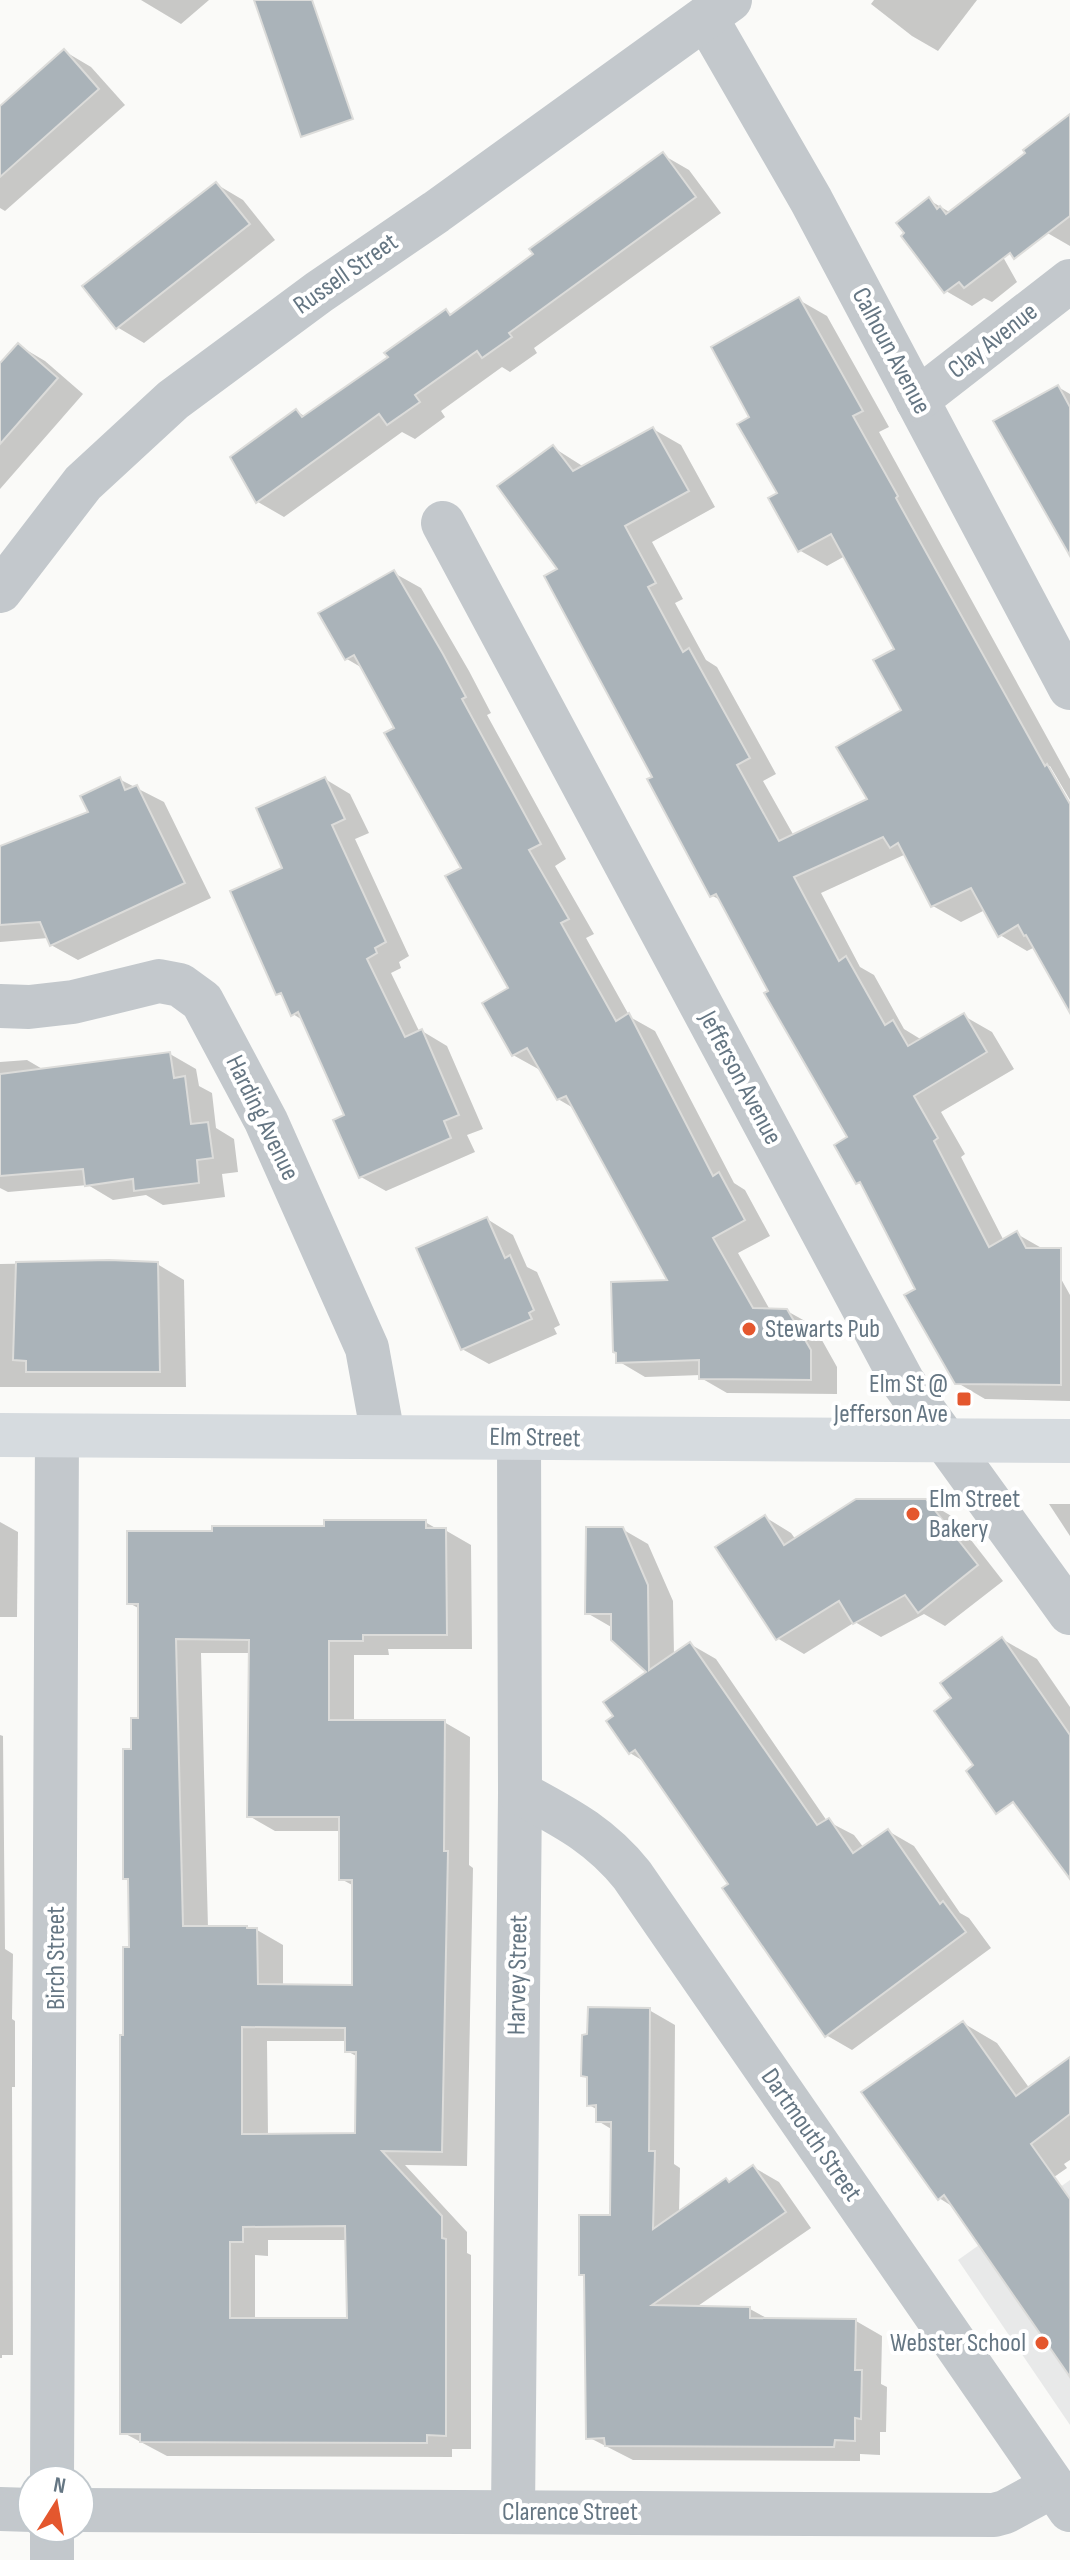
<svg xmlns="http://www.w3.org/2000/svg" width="1070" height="2560" viewBox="0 0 1070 2560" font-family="'Sofia Sans Condensed',sans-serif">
<rect width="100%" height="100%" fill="#fafaf8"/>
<!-- built -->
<path fill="#e8e9e9" d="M1070,2180V2425L958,2260Z"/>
<!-- shadow -->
<g fill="#0003" fill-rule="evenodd">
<path d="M141,0H209L181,24Z"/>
<path d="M874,0H977L938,51L912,36L871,4Z"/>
<path d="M64,51L91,67L125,105L5,211L0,208V108Z"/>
<path d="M1070,117V246L1044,231Z"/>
<path d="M663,155L689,170L721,213L534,348L537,353L510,372L502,367L441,411L445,417L415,439L402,432L284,517L258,502L233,457L296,411L306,417L391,358L446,311L453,315L536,255Z"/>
<path d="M216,184L243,200L275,240L144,343L117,327Z"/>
<path d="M929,200L951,213L984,223L1017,282L992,302L984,298L972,306L946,291Z"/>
<path d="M799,300L827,316L889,427L879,432L1070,779V800L1050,766H1046L1070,808V1002L1035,947L1027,951L1000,935L985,910L961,922L933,906L906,854L821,893L860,967L874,975L904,1029L922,1040L964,1016L992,1032L1014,1069L941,1112L965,1154L961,1157L1004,1241L1017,1234L1045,1250L1070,1295V1401L985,1399L956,1382L918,1290L864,1186L857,1182L849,1138L722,901L711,895L654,777L560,570L554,448L584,467L653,429L681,445L715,507L652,542L683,599L675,603L706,660L717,667L776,774L763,781L794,836L869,800L904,711L896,650L845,556L827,566L799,550L751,418Z"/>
<path d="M18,345L45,361L83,394L0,489V366Z"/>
<path d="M1058,387L1070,394V545Z"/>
<path d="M394,573L421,588L469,671L491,713L487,715L566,859L555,866L594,934L586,938L630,1017L655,1031L734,1183L745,1190L770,1236L738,1253L770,1310L787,1311L814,1326L837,1367V1394L727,1393L701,1378V1375L645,1377L618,1361L671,1282L575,1109L558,1099L540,1070L513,1055L511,989L464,868L397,729L364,669L347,659Z"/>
<path d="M119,779L164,802L211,898L78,960L51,945L48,938L0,942V864L91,813Z"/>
<path d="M325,779L350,794L369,833L355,839L409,956L399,962L401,968L391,973L420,1033L422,1031L447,1046L483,1129L467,1135L475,1152L386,1191L361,1177L347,1116L304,1021L293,1014L285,998L278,993L285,869Z"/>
<path d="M170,1054L196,1069L199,1086L212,1093L216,1128L234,1139L238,1172L222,1174L225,1197L163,1205L146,1195L113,1200L88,1185L8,1192L0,1188V1062L27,1060L44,1070Z"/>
<path d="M487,1219L513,1235L527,1267L537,1272L560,1325L554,1328L557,1334L489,1364L462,1349Z"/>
<path d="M109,1262L157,1264L184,1280L186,1387H0V1264Z"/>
<path d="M926,1501L953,1517L1003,1581L945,1626L924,1614L881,1637L855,1622L804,1654L777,1638L765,1517L791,1533L796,1540Z"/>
<path d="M1049,1504H1070V1536Z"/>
<path d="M0,1522L18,1532L17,1617H0Z"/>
<path d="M425,1522L439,1530H445L471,1545L472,1649H388L389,1655H354V1722H444L470,1737L469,1865L473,1868L467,2166L405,2165L467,2232V2253L471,2255V2449H452V2457L167,2456L122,2432L125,2037L131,1948L130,1881L125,1877L133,1751L140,1721V1609L129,1603L326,1528ZM201,1653H251L249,1816L275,1831H341V1879L354,1886V1987H283V1945L257,1930L208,1928ZM267,2041H347V2051L358,2057L356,2135L268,2136ZM268,2240H347L349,2320H255V2255L268,2256Z"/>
<path d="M622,1529L648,1544L673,1601L674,1655L690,1644L716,1659L827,1821L854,1835L864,1848L888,1831L914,1846L960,1913L969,1918L991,1948L852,2050L826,2035L731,1884L645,1762L630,1753L616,1716L649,1672L613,1628L587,1613Z"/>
<path d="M1002,1639L1037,1659L1070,1707V1871Z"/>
<path d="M0,1735L3,1736L5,1949L13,1954L12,2019L15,2021V2087H12L13,2355H2V2358H0Z"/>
<path d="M649,2010L675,2025L674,2164L680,2168L679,2213L753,2167L779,2182L811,2228L695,2308L750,2309L770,2320L856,2321L882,2336L881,2384L887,2387L886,2432H880V2455L860,2454V2461L633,2460L588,2437L586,2277L581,2274L612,2217L613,2130L598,2121V2110L589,2105V2079L583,2075Z"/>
<path d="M963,2023L997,2043L1030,2089L1070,2059V2160L1064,2164L1067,2168L1047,2182L1070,2202V2374L955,2208L939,2198Z"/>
</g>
<!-- building -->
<g fill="#aab3b9" stroke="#dcdcda" stroke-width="2" fill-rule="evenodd">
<path d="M254,0H312L353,119L301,137Z"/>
<path d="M64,49L99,89L0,177V106Z"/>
<path d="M1070,114V216L1014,259L1010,253L964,288L959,282L944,293L901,236L904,233L896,223L929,197L937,209L940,206L946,214L1025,153L1023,150Z"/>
<path d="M663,152L696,197L509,333L512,337L482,358L477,351L415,395L420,402L387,425L379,414L256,503L230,457L296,409L302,417L388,357L384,353L446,309L450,315L533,254L529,249Z"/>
<path d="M216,182L250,224L116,329L82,286Z"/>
<path d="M799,297L863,411L853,416L898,496L896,498L1045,766L1047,764L1070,804V1013L1026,935L1024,936L1018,925L998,937L971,888L931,907L898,843L890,848L883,837L794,877L839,961L846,956L885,1025L893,1020L908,1046L964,1013L987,1052L914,1096L938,1138L934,1141L989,1247L1017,1231L1026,1248H1061V1385L955,1384L904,1295L915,1289L860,1182L856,1184L834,1145L847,1137L764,993L768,991L716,894L710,897L647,779L652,777L544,576L557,569L497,486L553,445L573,471L653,427L689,491L625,526L656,583L648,587L683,652L689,648L750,758L737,765L779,841L867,799L836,747L901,710L873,660L894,649L831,534L798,552L768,498L777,493L737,424L749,417L711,347Z"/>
<path d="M18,343L58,378L0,444V363Z"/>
<path d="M1058,385L1070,407V556L993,421Z"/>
<path d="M394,570L443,654L466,697L462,699L541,844L529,850L569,919L561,923L616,1021L629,1013L713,1176L719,1172L745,1220L713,1238L753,1308L787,1309L811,1350V1380L699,1379V1360L616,1363V1353L613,1352L611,1282L667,1280L566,1096L557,1100L527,1048L512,1056L482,1003L508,988L445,876L461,868L384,733L394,728L354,655L345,660L318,613Z"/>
<path d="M120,777L125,790L137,785L185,883L50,946L40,922L0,925V846L88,812L80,796Z"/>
<path d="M325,777L345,819L332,825L386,942L375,948L377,953L367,959L405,1037L422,1029L459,1115L444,1121L451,1138L359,1178L333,1120L344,1115L298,1012L291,1016L281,993L276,995L230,891L282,868L256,808Z"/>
<path d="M170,1052L174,1078L185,1076L191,1124L208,1122L213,1158L197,1160L199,1183L134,1191L133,1179L85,1186L83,1169L0,1176V1074Z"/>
<path d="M487,1217L505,1258L510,1255L534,1310L529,1313L532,1319L461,1350L416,1248Z"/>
<path d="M109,1260L158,1262L160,1372H26V1361L13,1360L16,1262Z"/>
<path d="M856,1499H926L978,1565L918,1613L905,1595L853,1624L839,1601L776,1640L715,1547L765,1515L784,1545Z"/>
<path d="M324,1520H426V1528H446L447,1635H363V1641H329V1720H445L444,1851H448L442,2152L382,2151L442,2216V2238L446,2239V2436L427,2435V2443L140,2442V2434H120V2035H123V1947H129L128,1879H123V1749H131V1718H138V1604H127V1531H212V1526H324ZM176,1639L249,1640L247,1817H339V1880H352V1985L258,1984L257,1928H247V1926H183ZM242,2027L345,2028V2052H356L355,2133L242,2134ZM345,2226L347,2318H230V2242H243V2227Z"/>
<path d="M586,1527H623L648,1585L649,1670L690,1642L817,1825L829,1818L853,1853L888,1829L940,1904L943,1901L966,1932L825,2037L722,1888L728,1884L635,1750L629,1754L606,1721L613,1716L603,1702L646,1672L611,1640V1614H585Z"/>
<path d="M1002,1637L1070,1735V1879L1013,1802L996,1814L966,1771L973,1765L934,1711L951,1698L940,1683Z"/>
<path d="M588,2007L650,2008L649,2151H655L653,2229L726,2178L729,2182L753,2165L786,2212L652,2305L750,2307V2318L856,2319L855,2370H862L861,2419L855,2418V2441L835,2440L834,2447L605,2446L604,2438L586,2439L584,2275H579V2215H610L611,2122H596V2105L587,2106V2077L581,2076L582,2035L587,2034Z"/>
<path d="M963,2021L1016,2096L1070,2057V2114L1031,2144L1070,2199V2377L944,2195L938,2200L861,2092Z"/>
</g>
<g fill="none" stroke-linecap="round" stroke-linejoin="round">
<!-- minor -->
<g stroke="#c3c8cc" stroke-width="44">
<path d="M706,18L811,200L1070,688"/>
<path d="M917,400L1070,281"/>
<path d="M443,523L903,1382L1070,1613"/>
<path d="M0,591L83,483L173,400L319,292L436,212L730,0"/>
<path d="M0,1006L29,1007L73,1002L159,981L180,985L202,1001L266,1121L367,1348L383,1436"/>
<path d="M52,2480L57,1436"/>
<path d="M0,2509L32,2510"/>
<path d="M80,2510L994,2515L1005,2512L1053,2486"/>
<path d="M513,2512L520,1793"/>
<path d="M52,2560V2528"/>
</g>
<!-- tertiary -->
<path stroke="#c3c8cc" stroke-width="44" d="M519,1438L520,1793C564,1817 599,1834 632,1875L1070,2510"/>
<!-- secondary -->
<path stroke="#d6dbdf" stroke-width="44" d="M0,1435L1070,1441"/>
</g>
<!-- markers -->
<g fill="#e4572e" stroke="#fff" stroke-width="3">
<circle cx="749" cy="1329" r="8"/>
<rect x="956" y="1391" width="16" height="16" rx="4"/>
<circle cx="913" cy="1514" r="8"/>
<circle cx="1042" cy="2343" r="8"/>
</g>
<g text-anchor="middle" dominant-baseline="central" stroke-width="8" stroke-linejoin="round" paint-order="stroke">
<!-- street labels -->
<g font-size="26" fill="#657683" stroke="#fff">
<text transform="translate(346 274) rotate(-35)">Russell Street</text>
<text transform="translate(993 341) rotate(-38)">Clay Avenue</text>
<text transform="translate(891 351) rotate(62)">Calhoun Avenue</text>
<text transform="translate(740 1078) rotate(62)">Jefferson Avenue</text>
<text transform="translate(262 1118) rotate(64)">Harding Avenue</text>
<text transform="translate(535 1438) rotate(1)">Elm Street</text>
<text transform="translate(56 1958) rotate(-90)">Birch Street</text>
<text transform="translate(518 1975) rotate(-89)">Harvey Street</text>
<text transform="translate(811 2135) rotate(55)">Dartmouth Street</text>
<text x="570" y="2512">Clarence Street</text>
</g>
<!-- poi labels -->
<g font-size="26" fill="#657683" stroke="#fff" text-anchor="start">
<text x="765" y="1329">Stewarts Pub</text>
<text x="948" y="1384" text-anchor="end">Elm St @<tspan x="948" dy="30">Jefferson Ave</tspan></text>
<text x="929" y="1499">Elm Street<tspan x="929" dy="30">Bakery</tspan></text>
<text x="1026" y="2343" text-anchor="end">Webster School</text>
</g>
</g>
<!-- north arrow -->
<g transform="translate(56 2504) rotate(11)"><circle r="38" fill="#ffffff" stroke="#c1c8cd" stroke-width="2"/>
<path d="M0-6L14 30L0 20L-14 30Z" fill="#e4572e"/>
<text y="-12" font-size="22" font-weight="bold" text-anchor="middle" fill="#657683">N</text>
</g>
</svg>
